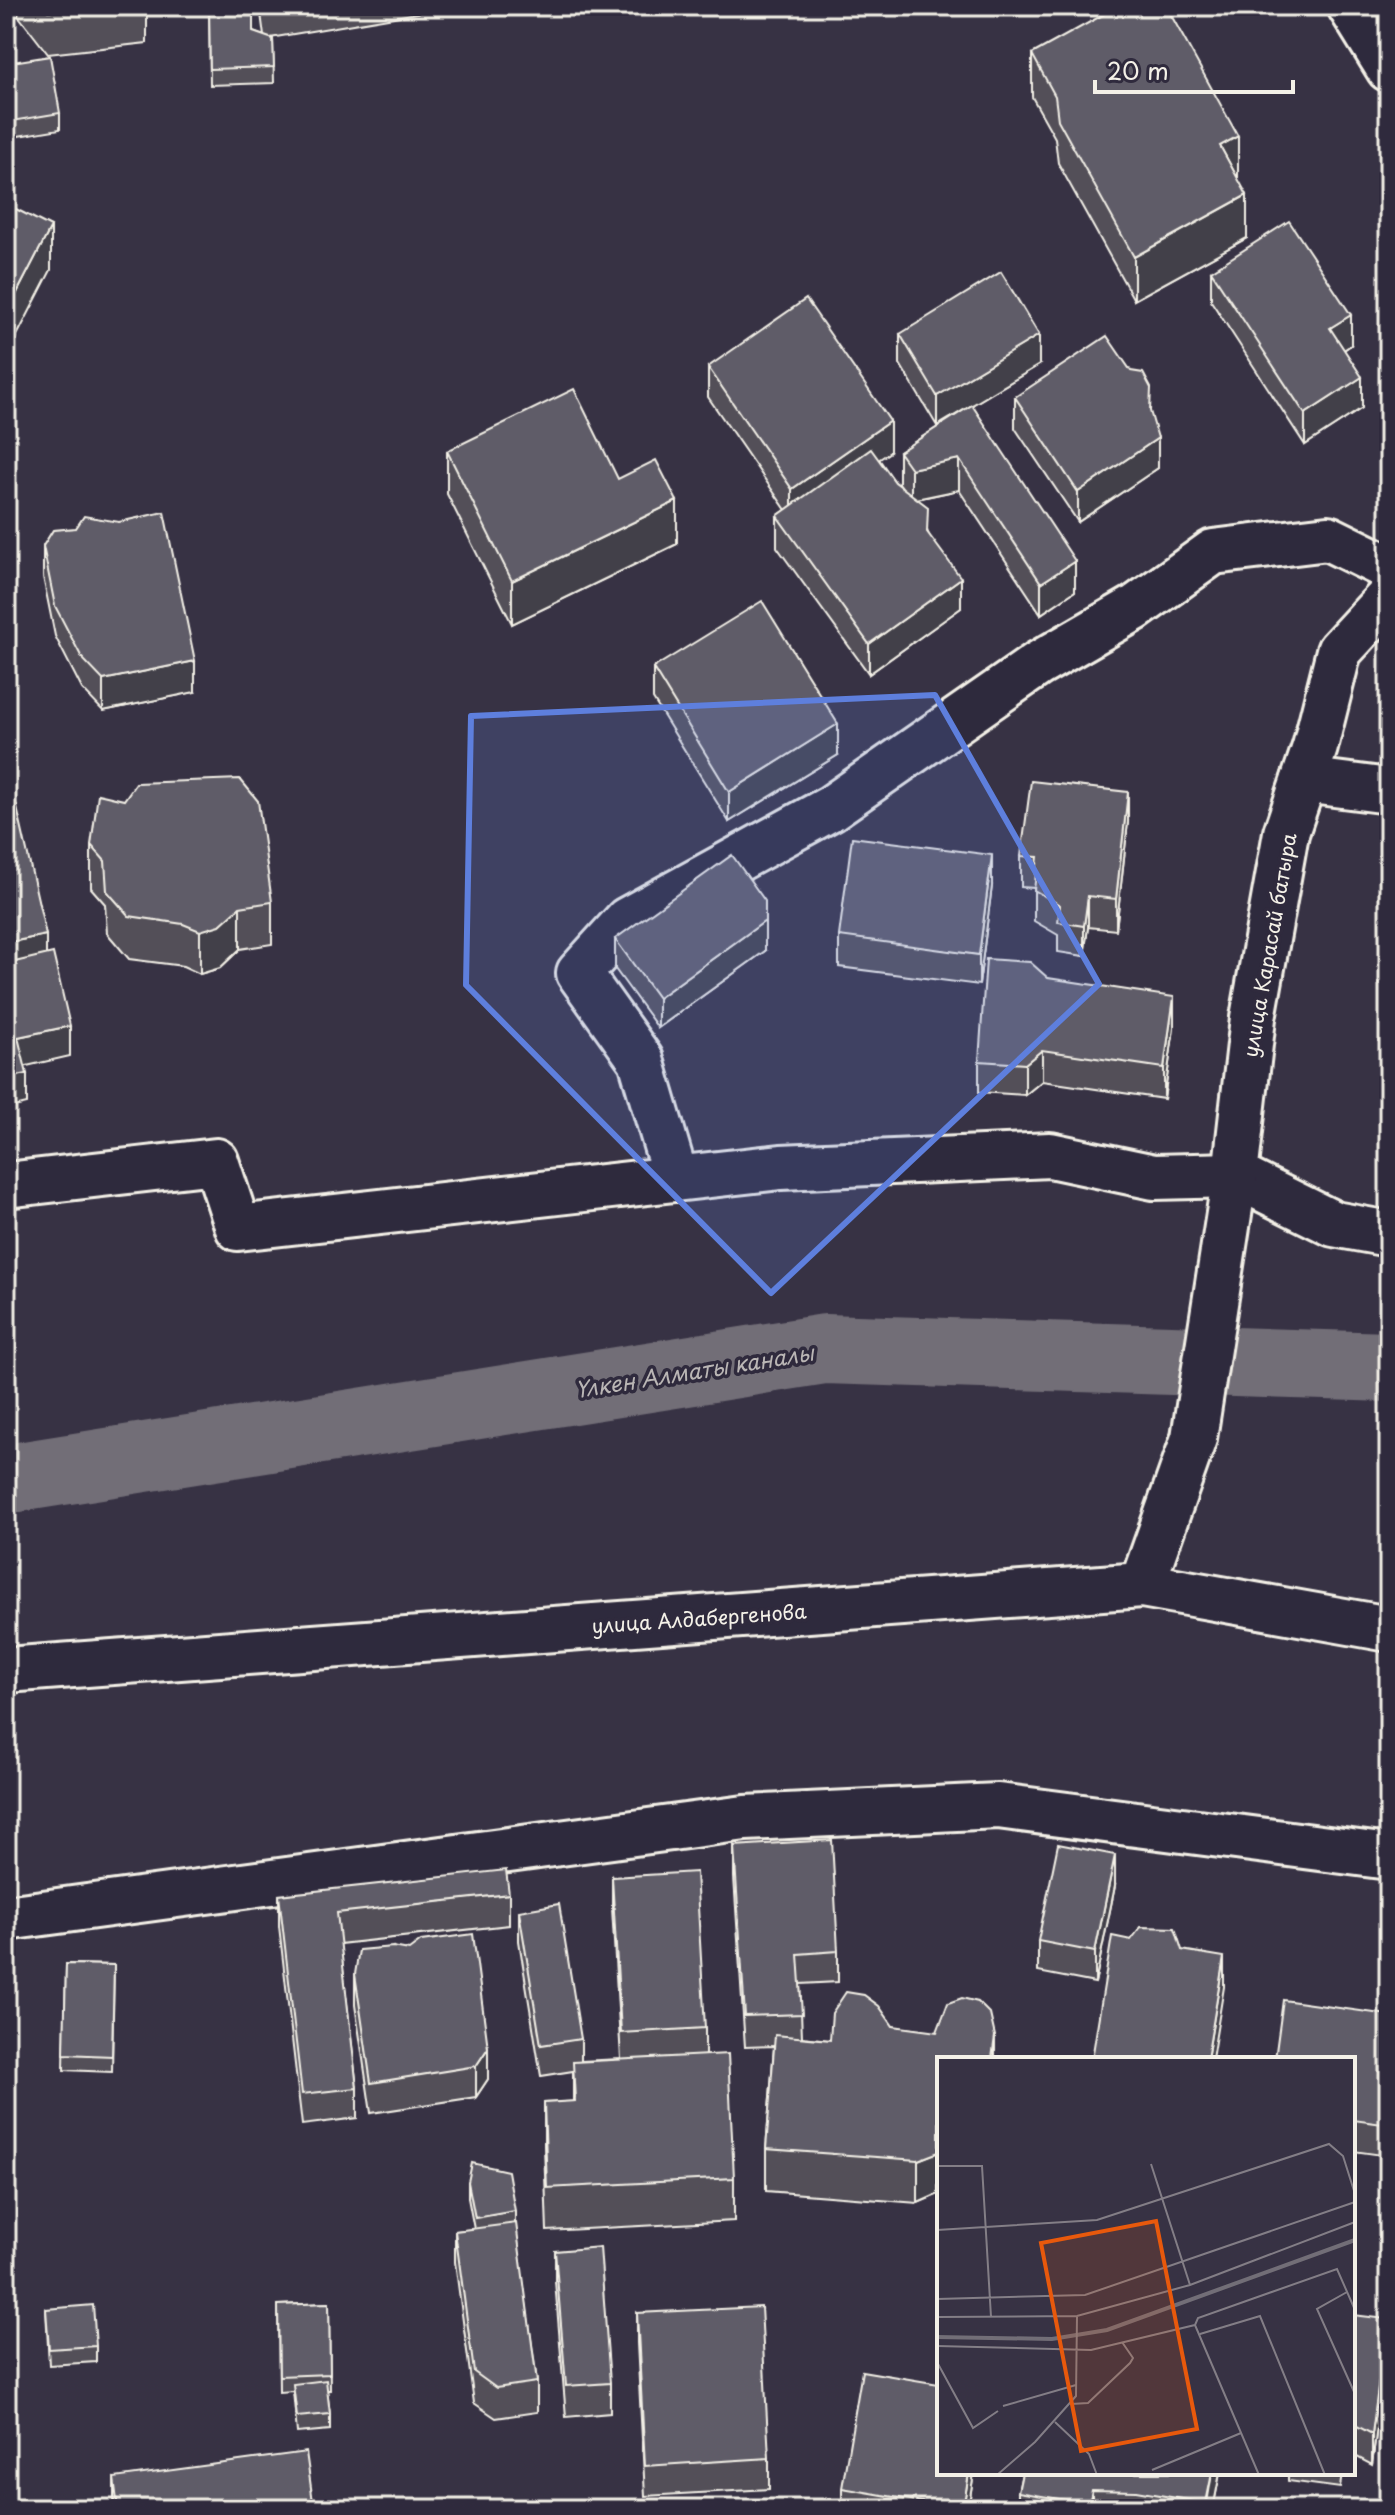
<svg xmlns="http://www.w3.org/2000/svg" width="1395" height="2515" viewBox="0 0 1395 2515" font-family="'Playpen Sans',sans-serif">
<rect width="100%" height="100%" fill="#373244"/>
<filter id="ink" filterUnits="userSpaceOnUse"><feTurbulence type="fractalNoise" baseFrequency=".0125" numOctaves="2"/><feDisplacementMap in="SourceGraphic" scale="16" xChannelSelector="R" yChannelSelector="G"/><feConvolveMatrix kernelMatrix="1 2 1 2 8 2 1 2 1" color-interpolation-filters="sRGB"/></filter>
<g filter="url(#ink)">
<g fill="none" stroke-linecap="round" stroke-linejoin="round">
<!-- canal -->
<path stroke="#726e77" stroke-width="70" d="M6,1479L825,1349L1389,1367"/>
<defs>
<g id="street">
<path d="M1350,6L1389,69"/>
<path d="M1304,780L1389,791"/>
<path d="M676,1179L641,1060L579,973L627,920L831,808L1038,664L1135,608L1213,552L1328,538L1389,568"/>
<path d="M6,1185L216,1161L238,1228L781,1167L1050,1155L1154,1177L1235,1175L1334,1224L1389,1234"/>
<path d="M1142,1585L1194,1438L1235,1175"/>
<path d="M6,1918L745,1818L998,1806L1389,1857"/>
</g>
<g id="secondary">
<path d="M1235,1175L1253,1018L1286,833L1315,747L1339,651L1389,597"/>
<path d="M6,1670L1142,1585L1389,1629"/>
</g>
</defs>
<!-- street casing -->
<use href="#street" stroke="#f4f1e8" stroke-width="50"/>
<!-- secondary casing -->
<use href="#secondary" stroke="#f4f1e8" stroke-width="50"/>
<!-- street -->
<use href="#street" stroke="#2f2a3d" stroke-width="44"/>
<!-- secondary -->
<use href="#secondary" stroke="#2f2a3d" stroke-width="44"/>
</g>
<!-- wall -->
<g fill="#524f59" stroke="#f4f1e8" stroke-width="2">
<path d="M17,6H147V43L48,54L17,14Z"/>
<path d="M209,6L253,32L264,36L260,6H430V11L270,38L273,39L274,83L210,85Z"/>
<path d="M1032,54L1238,179L1247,238L1134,300L1058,163L1055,138L1032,97Z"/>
<path d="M6,63L60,113V129L6,138Z"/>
<path d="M1211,271L1351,345L1344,350L1362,408L1305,445L1211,301Z"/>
<path d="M900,334L1039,365L972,405L1075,591L1041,614L959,490L917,499L928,533L961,608L869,674L777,547V516L786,510L708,397V367L890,452L879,459L895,482L902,487L899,483V452L955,416L937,426L900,364Z"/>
<path d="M1015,397L1151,415L1158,468L1078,522L1015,428Z"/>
<path d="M447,451L618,479L677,544L512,624L447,494Z"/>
<path d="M43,546L195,692L103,711L82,689L55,636L43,577Z"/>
<path d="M653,668L838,755L729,822L653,699Z"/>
<path d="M1128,822L1116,930L1088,927L1084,956L1058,952V935L1034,921V888L1021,887V856Z"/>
<path d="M91,845L272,902V944L240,949L220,968L200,974L183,966L129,959L107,933L105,904L91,888Z"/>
<path d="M992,886L979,985L839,967V936Z"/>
<path d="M615,939L765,951L658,1028L615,969Z"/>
<path d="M1048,978L1174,1028L1164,1099L1042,1081L1025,1095L979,1092V1061Z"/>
<path d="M734,1846L838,1951V1982L800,1984L802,2037L830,2040L893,2026L995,2059H939V2194L918,2203L766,2191V2149L774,2046L745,2047L734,1877Z"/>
<path d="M612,1877L705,2028V2055L734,2178V2221L547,2231L544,2146V2103L573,2102V2071L541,2076L519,1941V1911L581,2039V2061L621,2059L612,1908Z"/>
<path d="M1115,1886L1095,1983L1038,1972V1941Z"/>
<path d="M509,1894V1925L340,1944L357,2088V2118L302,2125L279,1926V1895Z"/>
<path d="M393,1947L488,2079L476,2097L371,2113L355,2005V1974Z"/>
<path d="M66,1964L114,1965L112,2072L64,2070Z"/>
<path d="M1389,2015V2111L1382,2155L1353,2151V2059Z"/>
<path d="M468,2182L515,2211V2223L537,2382V2412L496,2418L474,2403L455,2262V2231L474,2229L468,2198Z"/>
<path d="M555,2251L610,2383V2413L566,2417L555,2281Z"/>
<path d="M329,2303L330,2390H327L330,2414V2430L297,2433L293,2391L279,2392L278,2305Z"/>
<path d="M46,2309L96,2346V2362L49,2365Z"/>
<path d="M637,2313L769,2458V2489L645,2496L637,2343Z"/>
<path d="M1353,2315L1387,2350L1372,2465L1353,2455Z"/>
<path d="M939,2473H974L968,2509H842V2488Z"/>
<path d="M1022,2473H1220L1213,2509H1018V2492Z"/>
<path d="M1288,2473H1342L1340,2488L1288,2481Z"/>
<path d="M114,2478L314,2509H114Z"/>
</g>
<!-- shaded-wall -->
<g fill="#424048" stroke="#f4f1e8" stroke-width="2">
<path d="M1238,136V179L1220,146Z"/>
<path d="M1247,195V238L1134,300V257Z"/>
<path d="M51,227V270L6,357V314Z"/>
<path d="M1351,315V345L1330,359V328Z"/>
<path d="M1039,335V365L937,426V396Z"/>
<path d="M1362,377V408L1305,445V414Z"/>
<path d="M890,421V452L792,519V489Z"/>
<path d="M1158,438V468L1078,522V492Z"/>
<path d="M959,459V490L911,500V469Z"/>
<path d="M677,501V544L512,624V581Z"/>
<path d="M1075,561V591L1041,614V583Z"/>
<path d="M961,578V608L869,674V644Z"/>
<path d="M195,661V692L103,711V680Z"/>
<path d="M838,724V755L729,822V792Z"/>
<path d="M1128,792V822L1116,930V899Z"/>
<path d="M992,855V886L979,985V955Z"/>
<path d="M1088,896V927L1084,956V926Z"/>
<path d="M240,907V949L220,968L200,974V931Z"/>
<path d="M765,921V951L658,1028V998Z"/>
<path d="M46,935V965L6,974V943Z"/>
<path d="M1174,997V1028L1164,1099V1068Z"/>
<path d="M70,1026V1056L18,1068V1037Z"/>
<path d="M1042,1050V1081L1025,1095V1064Z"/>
<path d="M27,1074V1104L6,1109V1078Z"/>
<path d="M1115,1855V1886L1095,1983V1952Z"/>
<path d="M1224,1957V1987L1212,2059H1207Z"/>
<path d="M995,2036V2059H992Z"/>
<path d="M488,2048V2079L476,2097V2066Z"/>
<path d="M1389,2080V2111L1382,2155V2124Z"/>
<path d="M938,2152V2194L918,2203V2160Z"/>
<path d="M1387,2319V2350L1372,2465V2434Z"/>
<path d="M969,2473H974L968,2509H963Z"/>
<path d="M1212,2473H1220L1213,2509H1206Z"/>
<path d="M1092,2490V2509H1089V2504Z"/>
</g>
<!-- building -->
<g fill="#5f5c67" stroke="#f4f1e8" stroke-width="2">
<path d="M44,6H95L48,11Z"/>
<path d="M209,6H253V32L273,39L274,67L210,69Z"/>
<path d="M1119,6H1166L1238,136L1220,146L1247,195L1134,257L1058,120L1055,96L1032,54Z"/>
<path d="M50,56L60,113L6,122V63Z"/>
<path d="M6,204L51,227L6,314Z"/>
<path d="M1289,221L1351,315L1330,328L1362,377L1305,414L1211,271Z"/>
<path d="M1001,272L1039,335L937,396L900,334Z"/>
<path d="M806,299L890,421L792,489L708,367Z"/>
<path d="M1107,336L1131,371L1143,373L1151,388L1150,411L1158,438L1078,492L1015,397Z"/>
<path d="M574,389L618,479L656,460L677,501L512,581L447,451Z"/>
<path d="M972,405L1075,561L1041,583L959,459L911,469L899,452Z"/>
<path d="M871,449L895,482L928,507L927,532L961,578L869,644L777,516Z"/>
<path d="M164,512L195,661L103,680L82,658L55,606L43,546L53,530L76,528L84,516L119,522Z"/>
<path d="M762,601L838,724L729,792L653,668Z"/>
<path d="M240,779L258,801L272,902L240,907L220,925L200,931L183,924L129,916L107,891L105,861L91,845L98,794L124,800L136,783Z"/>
<path d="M1031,781L1128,792L1116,899L1088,896L1084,926L1058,922L1060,905L1034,890L1038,857L1021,856Z"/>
<path d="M13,790L46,935L6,943V792Z"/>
<path d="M852,837L992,855L979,955L839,936Z"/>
<path d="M732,855L765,901V921L658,998L615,939Z"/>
<path d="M53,953L70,1026L18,1037L27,1074L6,1078V964Z"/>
<path d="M986,959L1030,962L1048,978L1174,997L1164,1068L1042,1050L1025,1064L979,1061Z"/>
<path d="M832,1840L838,1951L798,1954L802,2014L745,2016L734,1846Z"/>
<path d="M1058,1844L1115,1855L1095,1952L1038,1941Z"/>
<path d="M506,1870L509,1894L337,1913L357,2088L302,2094L279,1895Z"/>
<path d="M696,1872L705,2028L621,2033L612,1877Z"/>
<path d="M559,1904L581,2039L541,2045L519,1911Z"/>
<path d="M1141,1927L1175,1928L1182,1950L1224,1957L1207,2059H1092L1112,1936L1131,1940Z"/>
<path d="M473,1934L488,2048L476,2066L371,2083L355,1974L359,1950L393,1947L409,1950L421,1941Z"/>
<path d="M66,1964L114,1965L112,2056L64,2054Z"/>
<path d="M846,1992L864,1995L879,2006L893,2026L937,2032L948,2003L962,1998L978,2002L990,2014L995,2036L992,2059H939V2152L918,2160L766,2149L775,2035L830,2040L832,2013Z"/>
<path d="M1283,2000L1389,2015V2080L1382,2124L1353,2120V2059H1275Z"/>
<path d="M728,2054L734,2178L547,2188L544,2103L575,2101L573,2062Z"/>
<path d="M472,2163L508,2171L515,2211L475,2218L468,2182Z"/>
<path d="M516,2223L537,2382L496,2388L474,2372L455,2231Z"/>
<path d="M600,2247L610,2383L566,2386L555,2251Z"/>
<path d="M329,2303L330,2374L279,2376L278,2305Z"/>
<path d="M93,2305L96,2346L49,2349L46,2309Z"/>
<path d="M761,2307L769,2458L645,2466L637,2313Z"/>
<path d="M1353,2315L1387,2319L1372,2434L1353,2424Z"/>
<path d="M862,2371L939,2384V2473H969L963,2509L842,2488Z"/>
<path d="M326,2380L330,2414L297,2417L293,2384Z"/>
<path d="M306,2452L314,2509H118L114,2478Z"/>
<path d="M1022,2473H1212L1206,2503L1136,2491L1092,2490L1089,2504L1018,2492Z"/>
</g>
</g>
<!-- marked area -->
<path fill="#5e7fdd" fill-opacity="0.2" stroke="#5e7fdd" stroke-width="6" stroke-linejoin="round" d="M935,695L1099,984L771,1293L466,985L471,716Z"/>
<g text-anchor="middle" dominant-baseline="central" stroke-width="7" stroke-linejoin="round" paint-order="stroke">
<!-- street labels -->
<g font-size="20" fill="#f4f1e8" stroke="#2f2a3d">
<text transform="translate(1269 945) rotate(-80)">улица Карасай батыра</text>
<text transform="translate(699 1618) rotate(-4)">улица Алдабергенова</text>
</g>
<!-- water labels -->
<g font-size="22" font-style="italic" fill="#bab6b5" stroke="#2f2a3d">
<text transform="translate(694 1370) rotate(-9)">Үлкен Алматы каналы</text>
</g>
</g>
<!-- overview -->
<g transform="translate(937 2057)">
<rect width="418" height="418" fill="#373244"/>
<path fill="none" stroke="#726e77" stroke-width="4" d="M0,280L115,282L170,273L418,183"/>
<path fill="none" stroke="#837e86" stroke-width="2" d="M214,107L253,228M0,109H45L54,260M0,173L160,163L392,87L406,99L418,137M410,235L380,252L418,337M0,242L148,238L418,145M0,260L140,259L253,228L418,165M258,268L261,261L400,212L418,253M263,277L323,259L388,418M0,289L154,293L258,268L322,418M0,305L36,371L61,354M134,347L151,346L193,306L196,301L185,285M66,349L139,328M118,365L152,397L160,418M215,413L304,376M60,418L98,385L139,339L140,259"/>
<path fill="#e8590c" fill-opacity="0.15" stroke="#e8590c" stroke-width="4" d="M219,164L260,372L144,394L104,186Z"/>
<rect width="418" height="418" fill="none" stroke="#f4f1e8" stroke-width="4"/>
</g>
<!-- margin -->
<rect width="1395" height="2515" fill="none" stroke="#2f2a3d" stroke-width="32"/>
<rect x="16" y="16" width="1363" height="2483" fill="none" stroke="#f4f1e8" stroke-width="3" filter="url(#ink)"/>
<!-- scale -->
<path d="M1095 80v12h198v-12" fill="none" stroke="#f4f1e8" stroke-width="4"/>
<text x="1107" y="80" font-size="24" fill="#f4f1e8" stroke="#2f2a3d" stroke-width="6" paint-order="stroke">20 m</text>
</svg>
